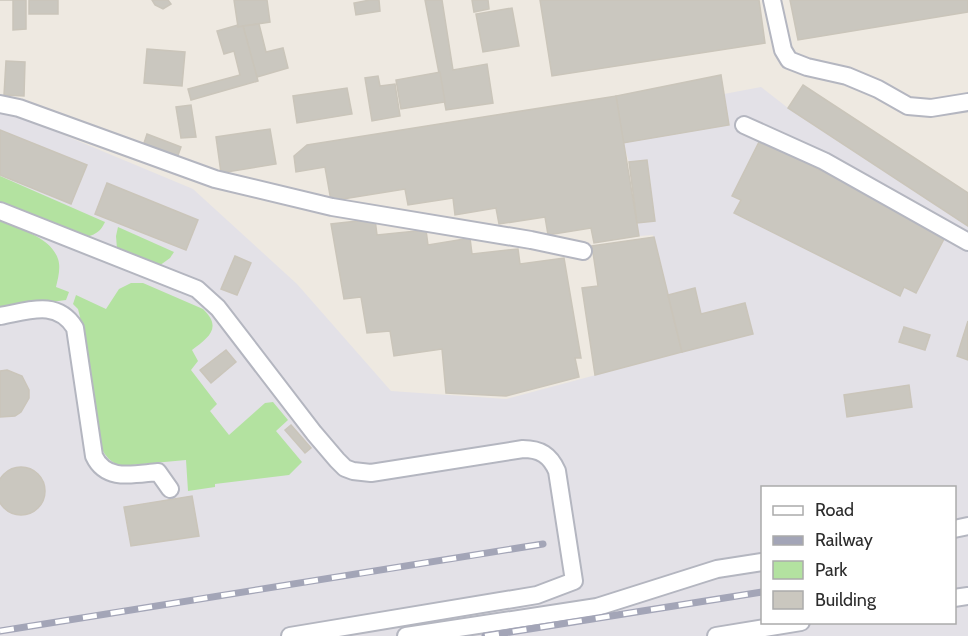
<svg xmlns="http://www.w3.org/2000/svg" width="968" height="636" viewBox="0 0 968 636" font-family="Cabin,sans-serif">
<rect width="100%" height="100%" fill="#eee9e1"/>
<!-- industrial -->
<path fill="#e3e1e7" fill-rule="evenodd" d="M721,75L724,94L761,87L788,108L968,226V636H0V111L23,118L193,189L297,284L391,391L506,399L682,352L653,235L639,236L629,162L623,143L616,96ZM762,488H954V622H762Z"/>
<!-- green -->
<g fill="#b3e2a0">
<path d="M0,176L105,222C101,231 96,234 87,237L0,205Z"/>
<path d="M0,221C19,229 51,237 58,259C61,268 58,278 56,287L69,292L66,300L0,309Z"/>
<path d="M118,227L174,252L170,258L159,266L117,249L116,236Z"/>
<path d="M131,283H143L203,309C223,328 208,338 192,350L198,361L191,370L217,404L210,411L229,435L265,403L273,402L288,420L276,431L302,462L289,475L215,484V487L188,491L186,460L121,466C110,462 106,457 100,446L80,317L78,309L73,304L76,295L106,309L119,289Z"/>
</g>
<!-- building -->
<g fill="#cac7bf" stroke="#cac5ba" stroke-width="1.5">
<path d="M0,0H26V29L13,30V0Z"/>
<rect x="29" y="0" width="29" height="14"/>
<path d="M152,0H168L171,4L163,9L155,5Z"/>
<path d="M234,0H267L270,22L238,27Z"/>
<path d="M370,0H379L380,11L356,15L354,3Z"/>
<path d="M425,0H442L453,70L487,64L493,103L446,110Z"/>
<path d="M472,0H488L489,9L474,12Z"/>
<path d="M540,0H759L765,43L552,76Z"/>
<path d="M790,0H968V12L798,40Z"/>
<path d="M512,8L519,46L483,52L476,14Z"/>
<path d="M259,24L266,52L283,48L288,68L257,77L243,26Z"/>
<path d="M238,25V27L243,26L258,81L191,100L188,89L240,75L234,51L224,54L217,31Z"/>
<path d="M147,49L185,52L182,86L144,83Z"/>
<path d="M6,61L25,62L24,96L4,95Z"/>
<path d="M440,72L445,102L401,109L396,80Z"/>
<path d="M721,75L729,125L623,143L616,96Z"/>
<path d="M378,76L380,86L395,84L400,116L372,121L365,78Z"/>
<path d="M803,85L968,193V226L788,108Z"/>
<path d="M347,88L352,114L297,123L293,96Z"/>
<path d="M616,96L639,236L594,243L591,228L548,235L545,217L499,224L496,208L455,215L453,198L408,205L405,189L331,201L325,167L296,172L294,156L307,145Z"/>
<path d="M191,105L196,137L181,138L176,107Z"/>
<path d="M270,129L276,164L221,173L216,137Z"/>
<path d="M0,130L87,165L71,204L0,175Z"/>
<path d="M147,134L181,147L177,158L143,146Z"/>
<path d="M760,140L947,233L916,293L904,287L900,296L734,213L741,200L732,196Z"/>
<path d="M647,160L655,221L637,223L629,162Z"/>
<path d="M107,183L198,220L186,250L95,214Z"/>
<path d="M375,219L377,235L426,230L428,245L470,238L472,254L518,249L520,264L564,258L581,358H575L579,377L506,396L446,393L442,349L394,356L390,331L367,333L361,297L344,299L331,224Z"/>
<path d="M654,237L682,352L595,375L582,288L598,286L592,246Z"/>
<path d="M235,256L251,263L237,295L221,289Z"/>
<path d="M695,288L701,314L745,303L753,334L682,352L668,295Z"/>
<path d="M968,321V360L957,356Z"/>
<path d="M904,327L930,335L925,350L899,342Z"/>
<path d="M226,350L236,362L211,383L200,370Z"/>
<path d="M7,370L22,376L29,390V398L21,412L15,416L0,417V371Z"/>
<path d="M909,385L912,407L847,417L844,395Z"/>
<path d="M291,425L311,448L305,453L285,430Z"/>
<circle cx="21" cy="491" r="24"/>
<path d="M192,496L199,536L131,546L124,507Z"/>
</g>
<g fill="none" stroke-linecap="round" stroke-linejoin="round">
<defs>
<g id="minor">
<path d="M772,0L783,50L789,60L807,67L847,76L878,89L908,106L931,108L968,102"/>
<path d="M0,104L19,108L215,179L332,207L531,240L583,251"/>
<path d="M744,125L824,161L968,242"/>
<path d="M0,211L197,289L218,308L314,433L337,460L345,468L353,471L371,473L523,449C540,449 550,455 557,471L574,581L537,595L290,636"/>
<path d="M0,316C28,311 57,299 75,328L94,456C106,482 134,474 158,472L170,489"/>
<path d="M954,529L968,526"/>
<path d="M954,598L968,596"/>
<path d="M406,636L597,607L717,569L762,562"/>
<path d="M716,636L801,622"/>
</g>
</defs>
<!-- minor casing -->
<use href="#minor" stroke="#b4b6c0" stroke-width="20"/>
<!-- minor -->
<use href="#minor" stroke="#fff" stroke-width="16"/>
<defs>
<g id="rail">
<path d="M0,631L543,544"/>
<path d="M485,636L762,592"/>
</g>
</defs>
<!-- rail casing -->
<use href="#rail" stroke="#a3a5b7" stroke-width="7"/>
<!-- rail -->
<use href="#rail" stroke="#fff" stroke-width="4.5" stroke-dasharray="14" stroke-linecap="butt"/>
</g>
<!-- legend -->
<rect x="761" y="486" width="195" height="138" fill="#ffffff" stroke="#ababab" stroke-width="1.5"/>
<rect x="773" y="506" width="30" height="9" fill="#ffffff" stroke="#ababab" stroke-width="1.5"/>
<text x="815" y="516" font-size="18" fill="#2d2d2d">Road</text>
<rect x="773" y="536" width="30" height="9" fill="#a3a5b7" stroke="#ababab" stroke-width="1.5"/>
<text x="815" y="546" font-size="18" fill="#2d2d2d">Railway</text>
<rect x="773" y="561" width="30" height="18" fill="#b3e2a0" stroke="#ababab" stroke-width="1.5"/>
<text x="815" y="576" font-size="18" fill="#2d2d2d">Park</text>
<rect x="773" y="591" width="30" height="18" fill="#cac7bf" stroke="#ababab" stroke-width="1.5"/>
<text x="815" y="606" font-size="18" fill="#2d2d2d">Building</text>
</svg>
